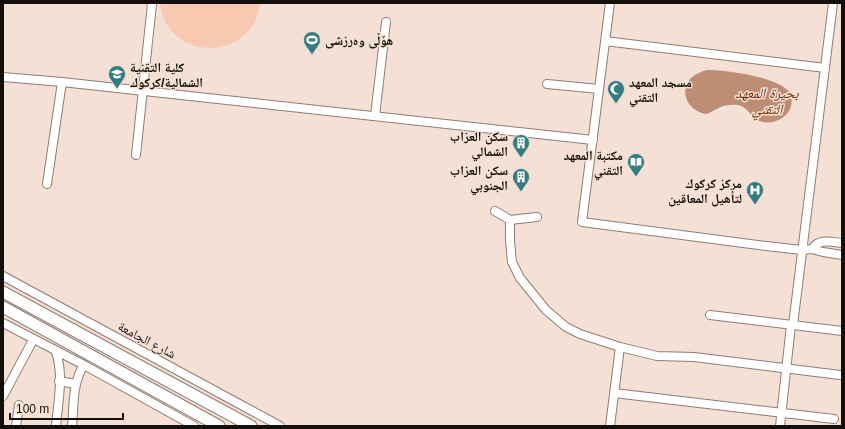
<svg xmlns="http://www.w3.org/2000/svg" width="845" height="429" viewBox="0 0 845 429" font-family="Arial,'Noto Naskh Arabic',sans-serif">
<rect width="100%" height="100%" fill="#f4e0d5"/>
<!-- green -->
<path fill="#f7c9b0" d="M160,3H260C253,63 166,63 160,3Z"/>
<!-- water -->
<path fill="#bd8e74" d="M707,70C724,70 787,77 791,96C796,115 773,128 757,120C750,116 748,107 738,105C722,104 720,108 707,114C690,112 678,94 690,79C695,74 700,72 707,70Z"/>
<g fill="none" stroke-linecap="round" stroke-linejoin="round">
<defs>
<g id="minor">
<path d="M610,3L582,222L766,246L802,250L812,249L823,252L842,255"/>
<path d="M605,41L825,68"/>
<path d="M3,77L62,82L593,140"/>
<path d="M547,84L599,89"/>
<path d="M375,116L386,22"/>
<path d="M136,155L152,4L151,3"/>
<path d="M47,184L62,82"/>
<path d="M495,211L510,220L537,217"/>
<path d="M510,220V241L512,262L520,278L546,310L566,327L580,334L620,347L657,356L694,357L840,375"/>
<path d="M812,249C819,238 831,242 842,243"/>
<path d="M3,276L280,426"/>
<path d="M710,315L842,331"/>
<path d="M3,323L84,365L194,426"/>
<path d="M793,325L833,3"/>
<path d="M59,381L75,384"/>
<path d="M614,393L834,419"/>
<path d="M3,396L33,340"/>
<path d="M16,426L19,405"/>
<path d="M56,426C58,402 64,375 56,352"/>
<path d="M72,426C74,406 72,383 84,365"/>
<path d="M610,426L620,347"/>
<path d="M780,426L791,325"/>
</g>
<g id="major">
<path d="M3,292L251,426"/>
<path d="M3,307L219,426"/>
</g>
</defs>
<!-- minor casing -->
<use href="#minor" stroke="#8f7d73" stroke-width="10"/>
<!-- major casing -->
<use href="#major" stroke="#8f7d73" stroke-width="13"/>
<!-- minor -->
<use href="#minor" stroke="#fff" stroke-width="8"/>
<!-- major -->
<use href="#major" stroke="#fff" stroke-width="11"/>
</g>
<!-- icons -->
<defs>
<symbol id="stadium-pin" viewBox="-11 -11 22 30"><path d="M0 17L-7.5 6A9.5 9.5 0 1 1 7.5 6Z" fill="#337c80" stroke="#f4e0d5"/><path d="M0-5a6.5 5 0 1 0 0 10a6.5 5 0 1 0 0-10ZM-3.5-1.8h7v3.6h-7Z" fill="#fff"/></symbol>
<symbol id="university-pin" viewBox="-11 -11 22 30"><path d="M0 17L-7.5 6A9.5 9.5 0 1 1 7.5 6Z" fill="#337c80" stroke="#f4e0d5"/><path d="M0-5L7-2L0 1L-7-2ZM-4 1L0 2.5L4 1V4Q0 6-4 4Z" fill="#fff"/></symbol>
<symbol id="mosque-pin" viewBox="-11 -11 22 30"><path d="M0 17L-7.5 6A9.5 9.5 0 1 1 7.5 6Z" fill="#337c80" stroke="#f4e0d5"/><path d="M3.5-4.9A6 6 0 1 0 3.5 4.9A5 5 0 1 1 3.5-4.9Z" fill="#fff"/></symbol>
<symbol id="building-pin" viewBox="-11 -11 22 30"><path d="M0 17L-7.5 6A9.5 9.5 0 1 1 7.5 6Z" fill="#337c80" stroke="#f4e0d5"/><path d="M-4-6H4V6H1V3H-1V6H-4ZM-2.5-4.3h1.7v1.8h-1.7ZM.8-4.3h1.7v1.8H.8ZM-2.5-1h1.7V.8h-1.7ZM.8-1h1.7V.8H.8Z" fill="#fff"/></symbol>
<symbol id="library-pin" viewBox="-11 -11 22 30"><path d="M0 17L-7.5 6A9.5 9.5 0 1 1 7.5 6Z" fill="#337c80" stroke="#f4e0d5"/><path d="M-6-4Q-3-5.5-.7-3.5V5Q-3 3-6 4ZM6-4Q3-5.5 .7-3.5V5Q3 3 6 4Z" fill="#fff"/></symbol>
<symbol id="hospital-pin" viewBox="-11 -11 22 30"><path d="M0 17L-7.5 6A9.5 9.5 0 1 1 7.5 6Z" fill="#337c80" stroke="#f4e0d5"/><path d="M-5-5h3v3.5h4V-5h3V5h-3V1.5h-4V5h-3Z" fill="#fff"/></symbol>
</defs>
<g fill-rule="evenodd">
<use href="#stadium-pin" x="302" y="30" width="20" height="27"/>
<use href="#university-pin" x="107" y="64" width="20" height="27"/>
<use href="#mosque-pin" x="606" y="79" width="20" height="27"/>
<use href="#building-pin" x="511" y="133" width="20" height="27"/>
<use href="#library-pin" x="626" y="152" width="20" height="27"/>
<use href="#building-pin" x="511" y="167" width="20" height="27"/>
<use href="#hospital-pin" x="745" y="180" width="20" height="27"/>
</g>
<g text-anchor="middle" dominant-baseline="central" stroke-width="3" stroke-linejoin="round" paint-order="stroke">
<!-- poi labels -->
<g font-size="13" font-weight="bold" fill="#150f0b" stroke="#f4e0d5" text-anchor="end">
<text x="325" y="40" text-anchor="start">هۆڵی وەرزشی</text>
<text x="130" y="67" text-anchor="start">كلية التقنية<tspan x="130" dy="15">الشمالية/كركوك</tspan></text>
<text x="629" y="82" text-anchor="start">مسجد المعهد<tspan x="629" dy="15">التقني</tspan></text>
<text x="508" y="136">سكن العزاب<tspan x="508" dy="15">الشمالي</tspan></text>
<text x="623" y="155">مكتبة المعهد<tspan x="623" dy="15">التقني</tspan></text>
<text x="508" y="170">سكن العزاب<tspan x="508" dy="15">الجنوبي</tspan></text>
<text x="742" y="183">مركز كركوك<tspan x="742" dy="15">لتأهيل المعاقين</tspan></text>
</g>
<!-- street labels -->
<g font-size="13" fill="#150f0b" stroke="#f4e0d5">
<text transform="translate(147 340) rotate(28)">شارع الجامعة</text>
</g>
<!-- water labels -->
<g font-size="14" font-style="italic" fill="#6b2f03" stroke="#f4e0d5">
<text x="767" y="93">بحيرة المعهد<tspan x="767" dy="16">التقني</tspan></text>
</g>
</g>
<!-- border -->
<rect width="845" height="429" fill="none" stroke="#150f0b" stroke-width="8"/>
<!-- scale -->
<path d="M10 413v6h113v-6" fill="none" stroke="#150f0b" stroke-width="2"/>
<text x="16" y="413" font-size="12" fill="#150f0b" stroke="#f4e0d5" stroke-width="3" paint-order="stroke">100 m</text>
</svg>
